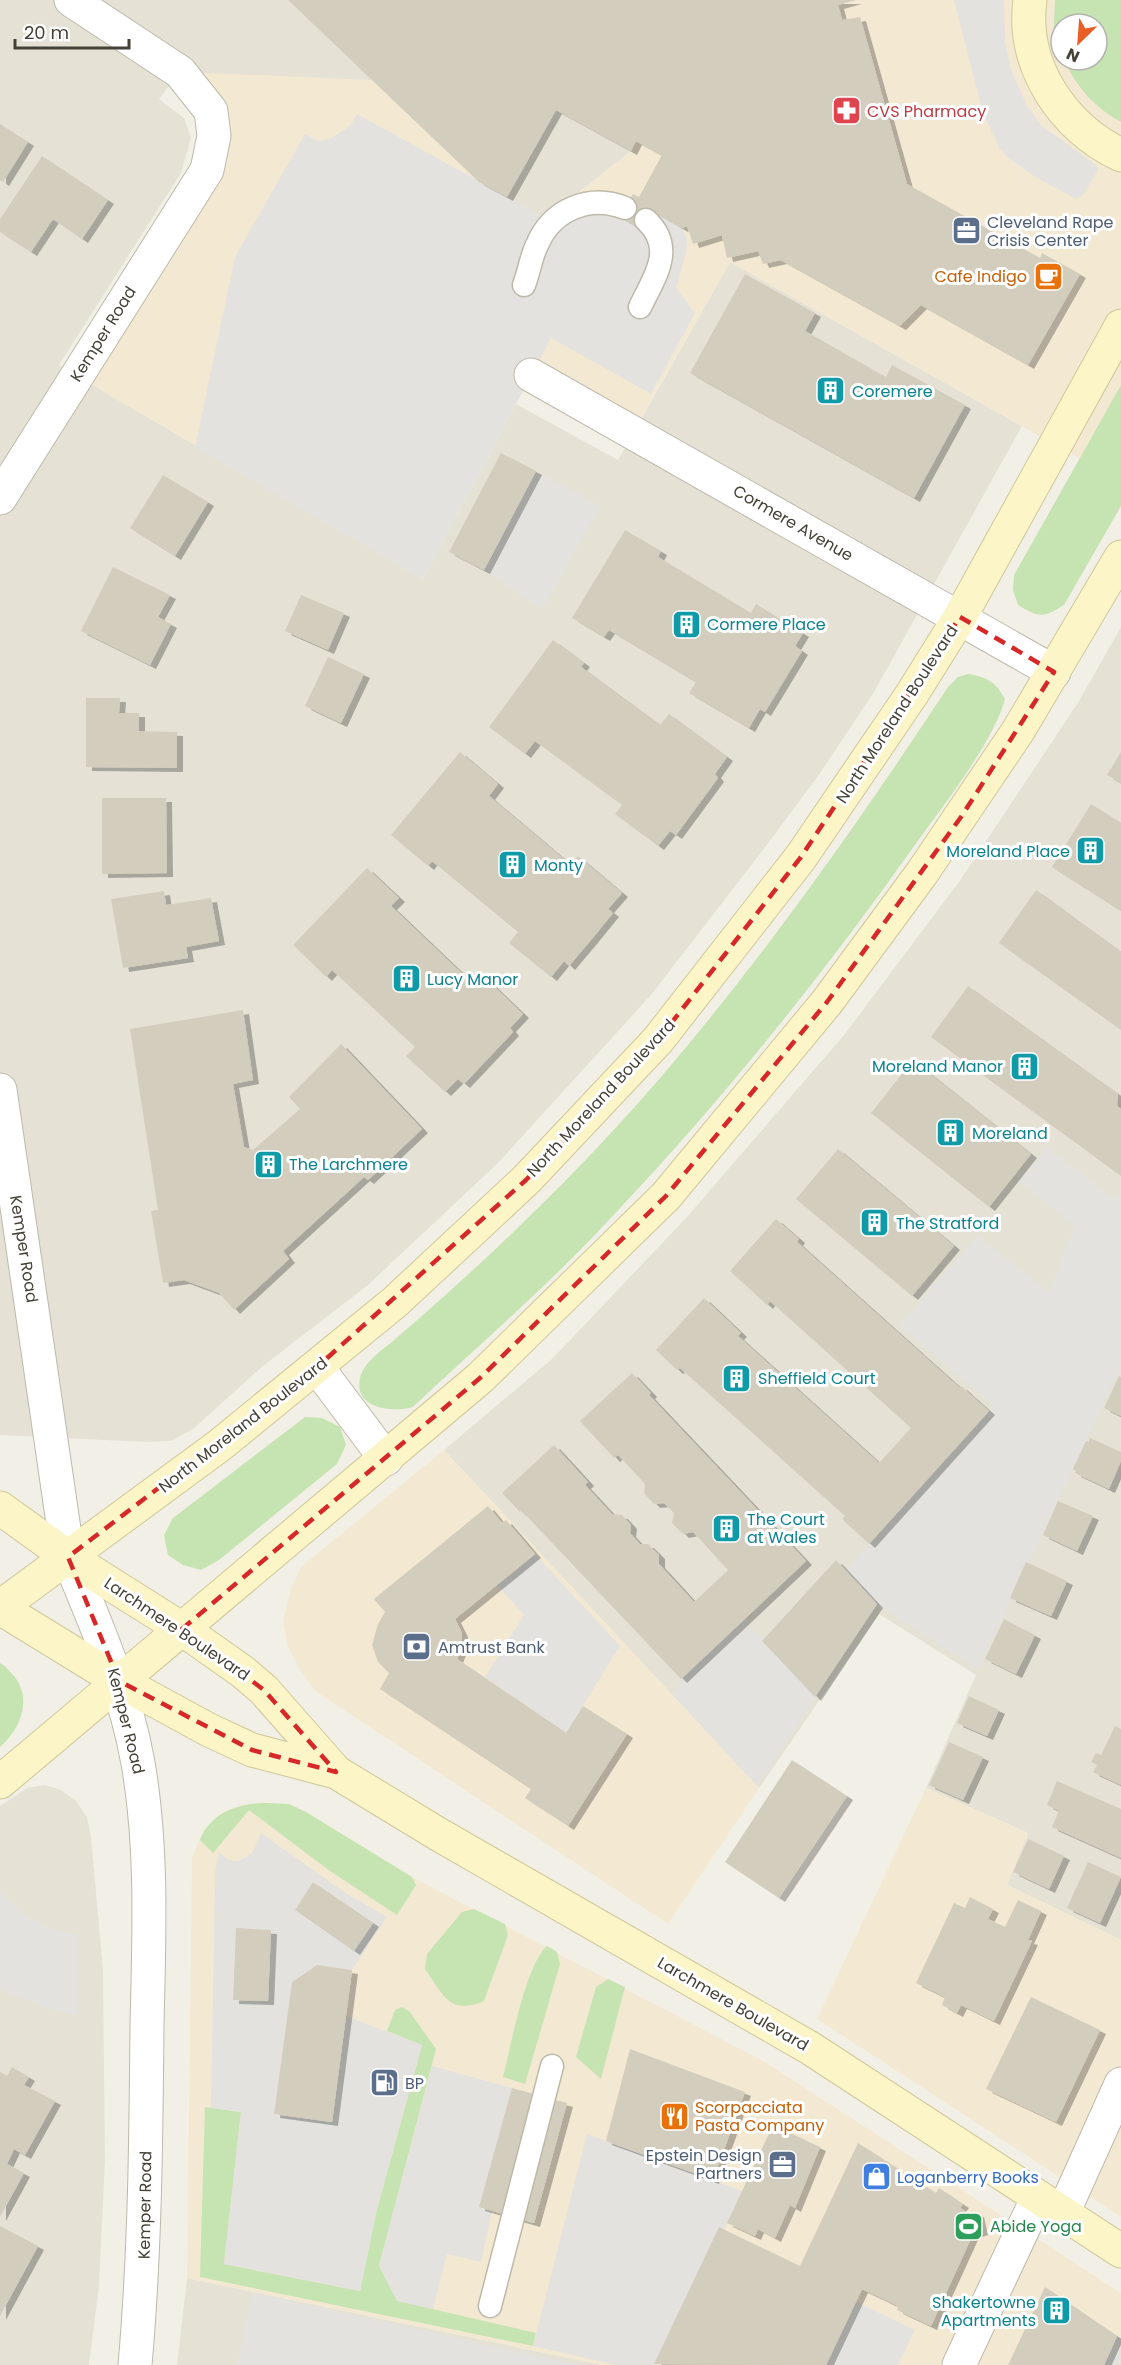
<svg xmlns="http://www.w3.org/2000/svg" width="1121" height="2365" viewBox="0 0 1121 2365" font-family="Poppins,sans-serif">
<defs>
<filter id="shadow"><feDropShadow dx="6" dy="4" stdDeviation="0" flood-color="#0004"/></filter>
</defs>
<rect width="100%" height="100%" fill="#f2f0e6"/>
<!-- residential -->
<g fill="#e5e2d5">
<path d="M0,0H731L662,155L636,141L631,151L572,198L542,217L180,72L159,99L184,118L191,138L181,173L59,365L423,579L516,404L618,460L730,262L1022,426L874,692L821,772L763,850L651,995L499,1162L368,1285L263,1366L193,1429L171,1441L145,1442L0,1435Z"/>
<path d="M1121,627V1940L1007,1885L1028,1833L926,1788L976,1675L879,1614L759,1788L444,1450L553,1358L686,1218L844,1035L961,879L1079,701Z"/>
<path d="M45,1785L61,1790L76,1801L87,1817L91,1837L103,1969L105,2161L99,2286L89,2365H0V1806L27,1788Z"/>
<path d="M187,2278L603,2365H177Z"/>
</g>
<!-- commercial -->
<g fill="#f3e9d3" fill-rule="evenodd">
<path d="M731,0H1121V482L730,262L633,432L531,375L423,579L77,376L214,136L180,72L372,80L479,182L542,216L572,198L631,151L636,141L662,155ZM1061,24H1097V60H1061Z"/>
<path d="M444,1450L759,1788L668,1924L315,1691L302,1673L288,1647L283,1621L291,1588L302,1566Z"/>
<path d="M926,1788L1028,1833L1007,1885L1121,1940V2217L817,2019Z"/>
<path d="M265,1803L289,1804L306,1812L412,1877L765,2062L1121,2293V2365H603L187,2278L192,1857L203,1831L223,1812L246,1804Z"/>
</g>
<!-- green -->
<g fill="#c6e3b2">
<path d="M1055,0H1121V122C1095,108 1076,87 1064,60H1097V24H1061V52L1054,26Z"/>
<path d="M1121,385V506L1064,605C1043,618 1039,618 1018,605L1013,590L1014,575Z"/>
<path d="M968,674C987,677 996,682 1005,699C994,742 939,811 912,849C814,988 707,1118 589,1241C533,1299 471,1352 413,1407C393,1413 353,1409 360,1378C364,1362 381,1351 393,1341C485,1262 574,1177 654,1085C762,960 857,825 948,687L958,677Z"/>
<path d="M305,1417L322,1418L340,1427L346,1445L337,1464L219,1560L201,1570L183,1565L168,1555L164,1535L173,1518Z"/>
<path d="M0,1663C6,1666 9,1671 14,1676C33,1699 20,1730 0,1747Z"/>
<path d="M265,1803L289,1804L306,1812L412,1877L416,1885L397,1915L330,1871L249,1810L213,1853L200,1840C211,1812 238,1804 265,1803Z"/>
<path d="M474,1909L505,1924L508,1935L484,2001C449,2016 443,1994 425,1969L427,1954L462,1912Z"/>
<path d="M547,1946L557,1952L560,1964L525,2084L503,2077C511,2046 525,1966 547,1946Z"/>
<path d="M608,1979L625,1987L601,2079L576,2057L596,1987Z"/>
<path d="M402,2007L409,2011L436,2049L379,2266L398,2301L536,2333L533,2346L200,2277L205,2107L241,2112L224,2264L360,2291L376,2213L422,2045L387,2031L395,2010Z"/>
</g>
<!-- parking -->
<g fill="#e3e2de" fill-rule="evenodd">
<path d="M954,0H1004L1005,42L1011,69L1027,106L1041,125L1097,166L1098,170L1083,195L1076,199L1037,178L1007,157L999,147L983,113Z"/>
<path d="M357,114L542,216L592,193L640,229L651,210L682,228L687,240L686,253L676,288L695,313L651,394L551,338L423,579L195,447L235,257L305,134L318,141L330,139L350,126Z"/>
<path d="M501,453L600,506L542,609L484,570L449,552Z"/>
<path d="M1047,1148L1114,1199L1121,1191V1366L978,1669L877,1604L757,1786L673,1695L681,1679L744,1619L762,1640L836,1560L846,1570L994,1406L900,1325L977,1236L1049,1292L1075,1225L1019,1182Z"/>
<path d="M535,1554L620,1646L566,1733L485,1677L524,1615L497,1585Z"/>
<path d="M261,1833L347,1894L387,1917L352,1970L317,1965L292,1982L274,2114L332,2122L346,2016L422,2045L376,2213L360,2291L224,2264L241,2112L211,2108L215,1872L219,1852L228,1860L239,1861L252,1853ZM314,1882L373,1923L354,1950L295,1910ZM236,1929L270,1930L268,2001L233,2000Z"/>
<path d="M0,1891L25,1917L53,1929L78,1935L77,2015L50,2009L0,1989Z"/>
<path d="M432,2066L512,2088L480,2207L492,2211L481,2262L447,2254L433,2309L397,2301L379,2266Z"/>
<path d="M587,2134L742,2191L724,2230L719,2228L654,2365H616L533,2346Z"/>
<path d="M253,2293L578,2365H237Z"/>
<path d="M856,2302L915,2330L898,2365H826Z"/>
<path d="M1117,2336L1121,2338V2365H1104Z"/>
</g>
<!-- building -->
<g fill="#d3cdbd" filter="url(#shadow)">
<path d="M288,0H856L838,5L842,20L860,17L907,184L1040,258L1042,253L1080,274L1028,365L921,305L900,326L781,260L763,264L758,251L727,258L722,235L693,244L687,226L682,228L651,210L640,229L620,217L633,194L639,197L662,155L636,141L631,151L556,110L507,197L479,182Z"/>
<path d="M0,124L28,142L3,182L0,180Z"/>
<path d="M42,156L108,200L82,239L53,219L31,252L0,232V219Z"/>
<path d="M745,274L815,313L805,331L886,377L892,365L965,405L914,498L690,373Z"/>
<path d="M501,453L536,471L484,570L449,552Z"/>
<path d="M163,475L208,502L175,556L130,528Z"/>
<path d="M625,530L661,551L658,557L751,613L756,604L803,633L795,646L802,651L765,712L760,709L749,728L689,693L696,682L609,630L604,637L572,618Z"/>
<path d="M113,567L170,595L158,617L171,624L150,665L81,631Z"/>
<path d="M301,595L344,613L328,650L285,631Z"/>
<path d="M553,640L584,663L581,667L660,725L669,714L727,757L715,774L718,778L676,835L670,831L658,846L615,814L622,805L535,741L525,754L489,727Z"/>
<path d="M328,657L364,674L341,723L305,706Z"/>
<path d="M86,698H120L119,713H139V731L177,732V768L86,767Z"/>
<path d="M460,752L498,784L489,796L571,865L578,856L622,893L608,909L613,913L591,940L569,966L564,961L551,977L509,943L518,932L432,861L428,866L391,835Z"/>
<path d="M1121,752V783L1107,775Z"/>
<path d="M102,798H166L167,873L102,874Z"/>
<path d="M1091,804L1121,823V911L1052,867Z"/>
<path d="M367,868L399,898L391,906L471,982L480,973L523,1014L510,1028L513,1032L464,1084L458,1079L445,1092L406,1056L415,1047L332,970L326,977L293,945Z"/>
<path d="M1036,890L1121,952V1030L999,943Z"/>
<path d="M164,891L166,905L211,898L219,941L186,947L188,958L123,968L111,899Z"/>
<path d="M968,986L1118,1094L1117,1106L1121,1109V1176L931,1037Z"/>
<path d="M243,1010L253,1080L233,1084L244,1147L253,1150L300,1109L289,1097L341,1044L422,1129L368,1180L364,1177L283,1251L289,1259L234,1310L219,1293L184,1280L163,1283L151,1211L158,1210L130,1029Z"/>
<path d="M913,1060L1031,1154L989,1207L871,1113Z"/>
<path d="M838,1149L954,1246L912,1296L796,1199Z"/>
<path d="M776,1219L799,1239L797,1242L960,1388L961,1386L989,1411L869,1544L842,1519L845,1516L680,1368L677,1370L656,1350L704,1298L741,1333L738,1336L879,1463L911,1428L770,1301L767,1305L730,1271Z"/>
<path d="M632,1373L651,1393L649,1395L806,1561L681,1679L521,1510L520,1512L502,1493L554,1445L588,1482L585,1485L612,1514L622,1515L631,1525L630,1533L640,1544H648L659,1555V1564L694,1602L728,1570L693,1532L683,1534L672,1523L674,1513L664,1503L654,1504L644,1493L645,1484L618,1455L614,1458L580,1421Z"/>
<path d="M1119,1376L1121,1377V1416L1104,1408Z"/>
<path d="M1090,1438L1121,1452V1461L1109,1489L1075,1473L1076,1471L1073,1469L1086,1441L1089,1442Z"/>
<path d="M1058,1501L1093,1516L1077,1551L1043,1535Z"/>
<path d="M488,1506L502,1523L506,1520L535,1554L455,1619L462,1633L461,1649L457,1659L566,1733L583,1706L627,1734L568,1826L525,1798L531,1789L380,1689L389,1673L378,1662L372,1645L378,1624L385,1612L374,1599Z"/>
<path d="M836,1560L877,1604L815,1697L762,1641Z"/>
<path d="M1026,1562L1067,1581L1051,1616L1010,1598Z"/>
<path d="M1004,1619L1035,1635L1016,1674L985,1659Z"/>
<path d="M969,1696L999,1710L987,1736L957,1723Z"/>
<path d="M1115,1726L1121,1729V1785L1093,1772L1097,1765L1091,1762L1096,1753L1101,1755Z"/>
<path d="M949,1742L983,1757L963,1800L929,1785Z"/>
<path d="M792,1760L847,1796L779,1898L725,1862Z"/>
<path d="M1057,1781L1121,1809V1858L1052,1827L1059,1811L1047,1805Z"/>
<path d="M1028,1839L1064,1856L1049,1889L1013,1872Z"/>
<path d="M1088,1862L1121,1877L1100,1923L1067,1908Z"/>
<path d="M313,1882L373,1923L354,1951L295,1910Z"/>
<path d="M970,1897L993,1909L988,1919L1005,1927L1018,1900L1041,1911L1028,1940L1032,1941L994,2021L961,2005L957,2013L942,2005L945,1997L916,1983L954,1903L965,1908Z"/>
<path d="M236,1928L271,1930L268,2001L233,2000Z"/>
<path d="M317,1965L352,1970L332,2122L274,2114L292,1982Z"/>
<path d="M1031,1997L1100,2030L1056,2122L986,2089Z"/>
<path d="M630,2049L745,2092L713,2180L606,2141Z"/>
<path d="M12,2067L29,2077L24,2085L55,2101L25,2155L14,2149L7,2164L24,2173L0,2217V2072L7,2076Z"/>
<path d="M512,2088L567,2103L534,2223L479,2207Z"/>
<path d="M773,2125L820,2147L795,2208L790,2205L775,2238L758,2229L755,2236L727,2223Z"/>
<path d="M858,2143L936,2193L939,2188L963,2204L960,2208L971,2215L978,2213L982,2231L973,2234L931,2326L897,2310L898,2306L862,2289L826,2365L654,2364L719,2227L800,2266Z"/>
<path d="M0,2226L38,2246L0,2316Z"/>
<path d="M1045,2287L1117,2336L1104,2365H1008Z"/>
</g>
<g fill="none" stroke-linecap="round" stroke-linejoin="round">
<defs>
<g id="service">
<path d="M524,285C529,272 531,257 537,245C552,209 590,194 625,208"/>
<path d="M640,307C655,276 676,248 646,220"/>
<path d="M490,2306L552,2066"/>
</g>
<g id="minor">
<path d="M531,375L1054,672"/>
<path d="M0,498L207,170L214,136L211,111L180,72L71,0"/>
<path d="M0,1090L68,1557"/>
<path d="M317,1367L386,1459"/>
<path d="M1063,2213L1121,2084"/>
<path d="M959,2365L1038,2197"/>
</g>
<path id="tertiary" d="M68,1557C96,1624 125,1690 138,1763C153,1849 149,1938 147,2025C146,2139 145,2252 135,2365"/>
<g id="secondary">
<path d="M1030,0C1021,66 1063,127 1121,155"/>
<path d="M0,1508L68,1557L182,1629L243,1672L264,1690L336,1772"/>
<path d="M0,1607L220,1445L395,1302L526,1180L658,1040L801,857L912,694L960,617L1121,326"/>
<path d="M0,1608L119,1681L209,1730L252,1750L336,1772L438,1834L810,2048L1121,2251"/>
<path d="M0,1782L480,1378L666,1196L827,1002L922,873L1018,731L1121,557"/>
</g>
</defs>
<!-- service casing -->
<use href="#service" stroke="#bdb9aa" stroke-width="25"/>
<!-- minor casing -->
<use href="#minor" stroke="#bdb9aa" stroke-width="35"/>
<!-- tertiary casing -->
<use href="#tertiary" stroke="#bdb9aa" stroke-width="35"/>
<!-- secondary casing -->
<use href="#secondary" stroke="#cfc799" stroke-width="35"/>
<!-- service -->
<use href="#service" stroke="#fff" stroke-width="22"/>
<!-- minor -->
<use href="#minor" stroke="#fff" stroke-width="33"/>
<!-- tertiary -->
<use href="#tertiary" stroke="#fff" stroke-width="33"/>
<!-- secondary -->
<use href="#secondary" stroke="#fbf5c8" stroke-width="33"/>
</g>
<!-- marked area -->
<path fill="none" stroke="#d62828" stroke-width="4.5" stroke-dasharray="12 8" stroke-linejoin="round" d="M960,617L1054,672L961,817L827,1002L666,1196L480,1378L182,1629L264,1690L336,1772L252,1750L119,1681L68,1557L317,1367L526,1180L658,1040L801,857Z"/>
<!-- icons -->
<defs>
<symbol id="pharmacy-square" viewBox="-11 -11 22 22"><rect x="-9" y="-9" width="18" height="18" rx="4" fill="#e0444e" stroke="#fff"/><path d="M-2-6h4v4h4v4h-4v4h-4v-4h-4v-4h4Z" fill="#fff"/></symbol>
<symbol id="office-square" viewBox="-11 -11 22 22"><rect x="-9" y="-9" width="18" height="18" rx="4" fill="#5c6f8a" stroke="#fff"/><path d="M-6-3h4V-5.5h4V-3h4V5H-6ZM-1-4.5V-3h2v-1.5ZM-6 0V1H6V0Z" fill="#fff"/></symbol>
<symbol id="cafe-square" viewBox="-11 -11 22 22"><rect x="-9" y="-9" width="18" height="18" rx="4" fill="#e8710a" stroke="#fff"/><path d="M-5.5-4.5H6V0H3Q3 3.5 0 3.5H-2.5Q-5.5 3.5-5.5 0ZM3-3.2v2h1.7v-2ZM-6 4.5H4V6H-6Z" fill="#fff"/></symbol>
<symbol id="building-square" viewBox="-11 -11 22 22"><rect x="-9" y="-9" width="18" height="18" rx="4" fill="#0f9aa8" stroke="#fff"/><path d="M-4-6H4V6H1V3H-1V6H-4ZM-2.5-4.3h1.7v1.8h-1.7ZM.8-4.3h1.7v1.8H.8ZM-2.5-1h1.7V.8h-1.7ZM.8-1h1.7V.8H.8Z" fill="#fff"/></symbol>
<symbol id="bank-square" viewBox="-11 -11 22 22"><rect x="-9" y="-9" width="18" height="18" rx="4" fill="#5c6f8a" stroke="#fff"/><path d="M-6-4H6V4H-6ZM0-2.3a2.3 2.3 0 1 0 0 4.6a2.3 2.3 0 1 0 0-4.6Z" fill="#fff"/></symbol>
<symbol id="fuel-square" viewBox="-11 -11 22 22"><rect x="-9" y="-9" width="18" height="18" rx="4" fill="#5c6f8a" stroke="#fff"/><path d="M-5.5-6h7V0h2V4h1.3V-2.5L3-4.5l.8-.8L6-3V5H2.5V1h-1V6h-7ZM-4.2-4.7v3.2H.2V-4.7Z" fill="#fff"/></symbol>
<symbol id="restaurant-square" viewBox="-11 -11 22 22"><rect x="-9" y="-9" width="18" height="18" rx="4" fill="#e8710a" stroke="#fff"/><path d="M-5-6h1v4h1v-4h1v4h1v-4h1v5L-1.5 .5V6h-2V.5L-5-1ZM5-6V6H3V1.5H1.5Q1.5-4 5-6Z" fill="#fff"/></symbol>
<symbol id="shop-square" viewBox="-11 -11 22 22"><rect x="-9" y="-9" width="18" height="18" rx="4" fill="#3f7fe0" stroke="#fff"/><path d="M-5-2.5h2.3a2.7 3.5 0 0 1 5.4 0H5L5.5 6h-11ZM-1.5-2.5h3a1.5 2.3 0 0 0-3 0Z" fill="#fff"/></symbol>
<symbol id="stadium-square" viewBox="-11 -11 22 22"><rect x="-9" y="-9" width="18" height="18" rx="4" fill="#2e9e5b" stroke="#fff"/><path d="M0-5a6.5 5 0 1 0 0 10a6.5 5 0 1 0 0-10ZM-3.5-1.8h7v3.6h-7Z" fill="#fff"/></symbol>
</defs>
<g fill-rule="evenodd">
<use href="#pharmacy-square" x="830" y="94" width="33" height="33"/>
<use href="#office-square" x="950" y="214" width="33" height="33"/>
<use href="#cafe-square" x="1032" y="260" width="33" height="33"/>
<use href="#building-square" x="814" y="374" width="33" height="33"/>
<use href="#building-square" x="670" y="608" width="33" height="33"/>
<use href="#building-square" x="1074" y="834" width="33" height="33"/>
<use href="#building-square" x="496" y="848" width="33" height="33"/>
<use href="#building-square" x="390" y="962" width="33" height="33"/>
<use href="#building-square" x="1008" y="1050" width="33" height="33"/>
<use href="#building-square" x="934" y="1116" width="33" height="33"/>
<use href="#building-square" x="252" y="1148" width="33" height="33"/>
<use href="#building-square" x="858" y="1206" width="33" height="33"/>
<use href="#building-square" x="720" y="1362" width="33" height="33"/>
<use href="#building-square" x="710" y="1512" width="33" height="33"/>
<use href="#bank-square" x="400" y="1630" width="33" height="33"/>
<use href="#fuel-square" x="368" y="2066" width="33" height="33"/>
<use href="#restaurant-square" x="658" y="2100" width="33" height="33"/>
<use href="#office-square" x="766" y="2148" width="33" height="33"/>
<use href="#shop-square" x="860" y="2160" width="33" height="33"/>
<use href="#stadium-square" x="952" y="2210" width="33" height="33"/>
<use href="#building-square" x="1040" y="2294" width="33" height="33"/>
</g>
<g text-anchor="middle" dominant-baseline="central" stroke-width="6" stroke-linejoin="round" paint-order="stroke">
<!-- health labels -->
<g font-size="16" fill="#be3a42" stroke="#fff" text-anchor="start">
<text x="867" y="111">CVS Pharmacy</text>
</g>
<!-- service labels -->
<g font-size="16" fill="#4e5e75" stroke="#fff" text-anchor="start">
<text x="987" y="222">Cleveland Rape<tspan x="987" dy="18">Crisis Center</tspan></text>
<text x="438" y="1647">Amtrust Bank</text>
<text x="405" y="2083">BP</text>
<text x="762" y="2155" text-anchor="end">Epstein Design<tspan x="762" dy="18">Partners</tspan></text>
</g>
<!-- food labels -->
<g font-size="16" fill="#c56008" stroke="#fff" text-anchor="end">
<text x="1027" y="276">Cafe Indigo</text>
<text x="695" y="2107" text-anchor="start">Scorpacciata<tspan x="695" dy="18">Pasta Company</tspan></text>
</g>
<!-- street labels -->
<g font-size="16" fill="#444136" stroke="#fff">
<text transform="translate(103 334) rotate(-58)">Kemper Road</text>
<text transform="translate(793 523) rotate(30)">Cormere Avenue</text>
<text transform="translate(897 714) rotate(-57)">North Moreland Boulevard</text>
<text transform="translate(601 1098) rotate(-47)">North Moreland Boulevard</text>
<text transform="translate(24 1249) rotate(81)">Kemper Road</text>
<text transform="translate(243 1425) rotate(-38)">North Moreland Boulevard</text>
<text transform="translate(177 1629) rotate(34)">Larchmere Boulevard</text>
<text transform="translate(126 1721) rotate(76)">Kemper Road</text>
<text transform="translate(733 2004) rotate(30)">Larchmere Boulevard</text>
<text transform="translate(145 2205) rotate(-89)">Kemper Road</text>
</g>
<!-- culture labels -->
<g font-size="16" fill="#0d838f" stroke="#fff" text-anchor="start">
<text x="852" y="391">Coremere</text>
<text x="707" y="624">Cormere Place</text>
<text x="1070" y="851" text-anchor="end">Moreland Place</text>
<text x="534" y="865">Monty</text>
<text x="427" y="979">Lucy Manor</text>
<text x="1003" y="1066" text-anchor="end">Moreland Manor</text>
<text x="972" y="1133">Moreland</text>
<text x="289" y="1164">The Larchmere</text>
<text x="896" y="1223">The Stratford</text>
<text x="758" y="1378">Sheffield Court</text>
<text x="747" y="1519">The Court<tspan x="747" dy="18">at Wales</tspan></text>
<text x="1036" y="2302" text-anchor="end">Shakertowne<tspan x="1036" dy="18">Apartments</tspan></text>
</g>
<!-- shop labels -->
<g font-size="16" fill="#366cbe" stroke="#fff" text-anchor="start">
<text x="897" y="2177">Loganberry Books</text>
</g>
<!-- leisure labels -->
<g font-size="16" fill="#27864d" stroke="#fff" text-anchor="start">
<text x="990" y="2226">Abide Yoga</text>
</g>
</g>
<!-- north arrow -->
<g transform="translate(1079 42) rotate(205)"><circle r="28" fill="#ffffff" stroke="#b4b3af" stroke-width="1.5"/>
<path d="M0-4.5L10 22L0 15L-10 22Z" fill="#ea5d25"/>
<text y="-9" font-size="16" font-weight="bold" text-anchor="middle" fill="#444136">N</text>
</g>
<!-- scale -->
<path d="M15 39v9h114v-9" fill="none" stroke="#444136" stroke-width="3"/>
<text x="24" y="39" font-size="18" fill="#444136" stroke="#ffffff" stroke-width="4.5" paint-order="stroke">20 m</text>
</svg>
